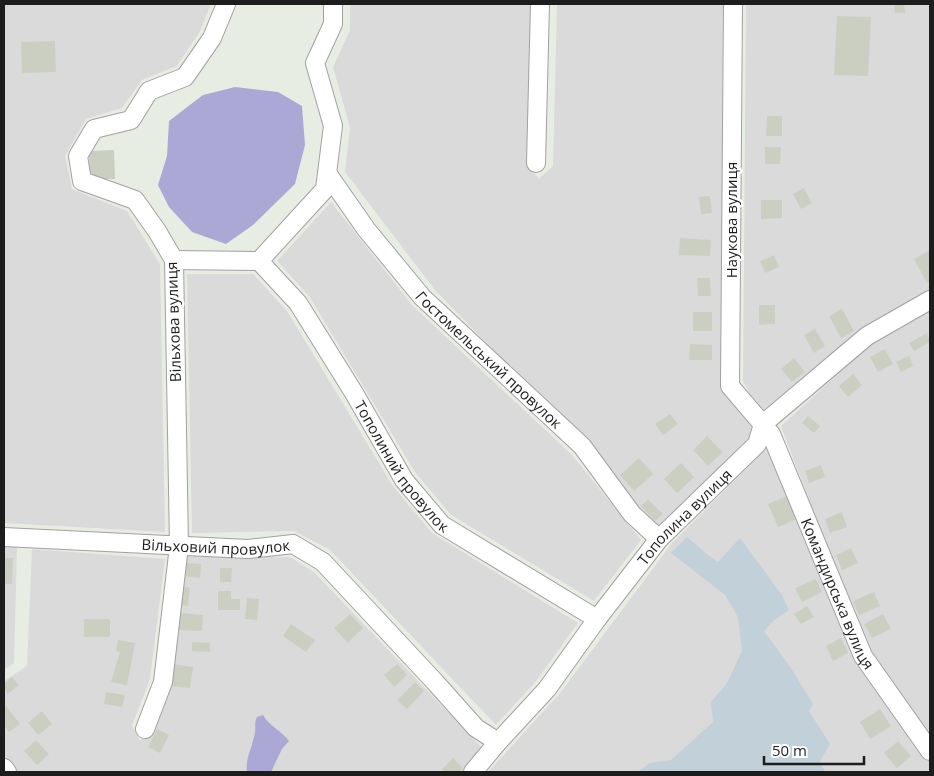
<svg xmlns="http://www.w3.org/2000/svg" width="934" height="776" viewBox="0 0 934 776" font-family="'Open Sans',sans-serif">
<rect width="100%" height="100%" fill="#e8ede3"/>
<!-- residential -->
<g fill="#dbdada">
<path d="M4,4H211L200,31L177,66L142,80L122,108L86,119L65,156L72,189L127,211L160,264L165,532L4,523Z"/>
<path d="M350,4H531L527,165L539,179L553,166L557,4H723L721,389L755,431L657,532L589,448L435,290L345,172L350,128L333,67L350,30Z"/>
<path d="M746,4H930V291L764,420L743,381Z"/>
<path d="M331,202L412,305L572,455L641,540L594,601L451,515L415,472L309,296L277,261Z"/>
<path d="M187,274H253L287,311L393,486L432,533L578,623L537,680L496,725L330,550L294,531L192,533Z"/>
<path d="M930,309V743L867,653L781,426L872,343Z"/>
<path d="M769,446L863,651L930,757V772H488L561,692L672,543Z"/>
<path d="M4,547H17L14,663L4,670Z"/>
<path d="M32,549L165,559L150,679L132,726L140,741L150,726L182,554L290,557L314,572L484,750L465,772H18L4,756V681L27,666Z"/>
</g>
<!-- wetland -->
<path fill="#c2d0d9" d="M687,537L709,556L718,562L740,538L782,595L789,610L774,620L764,631L791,668L813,704L809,711L830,744L819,763L826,772H637L650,763L671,760L713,722L711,702L727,683L742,651L738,617L725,595L671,553Z"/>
<!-- water -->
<g fill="#aca8d6">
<path d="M235,87L278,92L302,106L305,145L295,184L253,225L226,244L192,232L169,207L158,185L167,156L169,121L203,95Z"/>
<path d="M263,715C270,727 282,731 289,741L282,749L271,772H247C245,758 253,746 255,732C256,726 254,723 257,717Z"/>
</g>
<!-- building -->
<g fill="#cbcfc2">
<path d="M894,4H904L905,13H895Z"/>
<path d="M837,16L871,17L868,76L834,75Z"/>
<path d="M55,41L56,72L22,73L21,42Z"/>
<path d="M767,116H782V136H766Z"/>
<path d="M765,147H781L780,164H765Z"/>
<path d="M114,150L115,179H90L89,151Z"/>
<path d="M804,188L812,203L801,209L793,194Z"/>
<path d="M710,196L712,213L701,214L699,197Z"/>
<path d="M761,200H782V218L761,219Z"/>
<path d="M680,238L711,240L710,256L679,255Z"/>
<path d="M930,250V281L927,283L914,259Z"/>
<path d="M774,255L779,267L765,273L760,261Z"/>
<path d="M697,278H710L711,296H698Z"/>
<path d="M759,305H775V324L759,325Z"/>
<path d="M842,309L854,331L841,338L829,316Z"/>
<rect x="693" y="312" width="19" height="19"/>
<path d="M815,329L825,346L814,353L804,335Z"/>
<path d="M927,333L930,342L914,351L909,343Z"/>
<path d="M690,344L712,345V360H689Z"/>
<path d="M885,349L893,364L878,372L870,357Z"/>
<path d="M909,356L913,366L901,372L896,362Z"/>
<path d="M794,358L805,372L792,382L781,369Z"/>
<path d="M853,374L862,385L848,397L839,386Z"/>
<path d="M670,414L678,424L663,435L655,424Z"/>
<path d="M808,416L820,426L814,433L802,423Z"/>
<path d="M707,436L723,452L708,466L693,450Z"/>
<path d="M639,458L653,474L634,491L620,475Z"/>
<path d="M681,463L694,477L677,493L664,479Z"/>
<path d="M821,465L825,477L809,483L805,471Z"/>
<path d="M787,496L797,519L778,527L768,504Z"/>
<path d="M648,499L663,514L655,521L641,506Z"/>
<path d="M842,512L847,527L830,533L825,519Z"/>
<path d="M851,548L858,563L842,570L836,555Z"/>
<path d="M4,558H13L12,584H4Z"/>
<path d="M187,563L201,564L200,578L185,576Z"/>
<path d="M220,568H232L231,582H220Z"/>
<path d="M816,579L822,592L802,602L795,588Z"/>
<path d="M183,587L190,588L188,606L181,605Z"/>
<path d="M218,591H231V599H240V610H218Z"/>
<path d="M874,592L880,606L859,615L853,601Z"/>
<path d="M247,598L259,599L257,620L245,619Z"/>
<path d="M807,606L814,617L801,624L794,614Z"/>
<path d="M180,613L203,615L202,631L179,630Z"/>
<path d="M350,614L363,628L348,643L334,628Z"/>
<path d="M883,614L891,629L872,638L864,624Z"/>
<rect x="84" y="619" width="26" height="18"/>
<path d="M291,624L315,640L306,652L283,636Z"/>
<path d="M841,638L848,653L833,661L826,646Z"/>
<path d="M118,640L135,643L127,685L111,682L120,652L116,651Z"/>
<path d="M192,642L210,643V652L192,651Z"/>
<path d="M171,664L193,667L190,688L168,686Z"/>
<path d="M397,664L407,675L394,687L384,675Z"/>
<path d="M12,677L19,685L8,694L4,688V684Z"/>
<path d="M415,682L424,691L407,709L397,700Z"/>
<path d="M106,692L125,695L122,707L104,704Z"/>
<path d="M6,706L20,724L9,732L4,725V708Z"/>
<path d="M880,709L891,726L870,739L860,722Z"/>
<path d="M42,711L52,724L38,735L28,723Z"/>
<path d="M157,729L169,735L160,753L148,747Z"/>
<path d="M36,740L49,754L37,765L24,751Z"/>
<path d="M898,741L911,756L897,768L884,753Z"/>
<path d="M453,758L463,768L459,772H445L442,769Z"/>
</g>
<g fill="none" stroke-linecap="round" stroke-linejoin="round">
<defs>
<g id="minor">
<path id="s1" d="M733,4L730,386L771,434L863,656L930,751"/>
<path d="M536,163L540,4"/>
<path id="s2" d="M327,173L366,229L422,297L582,446L632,514L659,539"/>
<path d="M174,260L259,261L325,189L333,126L315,63L333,24V4"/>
<path id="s3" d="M259,261L298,303L354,393L404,480L442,525L597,619"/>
<path id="s4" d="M4,537L248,549L293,544L323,562L435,682L476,728L498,742"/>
<path d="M145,729L163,682L179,546L174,260L157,231L135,200L82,181L78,156L94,129L131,120L149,91L185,77L212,38L226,4"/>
<path d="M4,768L7,772"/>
<path id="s5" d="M473,772L498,742L547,689L597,619L659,539L757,444L763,424L867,336L930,300"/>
</g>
</defs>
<!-- minor casing -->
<use href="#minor" stroke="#a1a1a1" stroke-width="20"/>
<!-- minor -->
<use href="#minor" stroke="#fff" stroke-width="18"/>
</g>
<g text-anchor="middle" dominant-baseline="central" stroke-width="5" stroke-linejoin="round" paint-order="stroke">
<!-- street labels -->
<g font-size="15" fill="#1d1d1d" stroke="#fff">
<text transform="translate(731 220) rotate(-90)">Наукова вулиця</text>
<text transform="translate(173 322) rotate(-92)">Вільхова вулиця</text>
<text stroke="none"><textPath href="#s2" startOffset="248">Гостомельський провулок</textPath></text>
<text stroke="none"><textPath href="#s3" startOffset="251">Тополиний провулок</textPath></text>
<text stroke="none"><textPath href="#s5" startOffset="332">Тополина вулиця</textPath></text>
<text stroke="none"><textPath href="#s4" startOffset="212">Вільховий провулок</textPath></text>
<text stroke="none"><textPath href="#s1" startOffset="618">Командирська вулиця</textPath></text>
</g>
</g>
<!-- border -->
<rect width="934" height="776" fill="none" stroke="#1d1d1d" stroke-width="10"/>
<!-- scale -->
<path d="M764 756v8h100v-8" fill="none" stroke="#1d1d1d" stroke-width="2.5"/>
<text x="772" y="756" font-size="15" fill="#1d1d1d" stroke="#ffffff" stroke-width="4" paint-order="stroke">50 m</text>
</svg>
